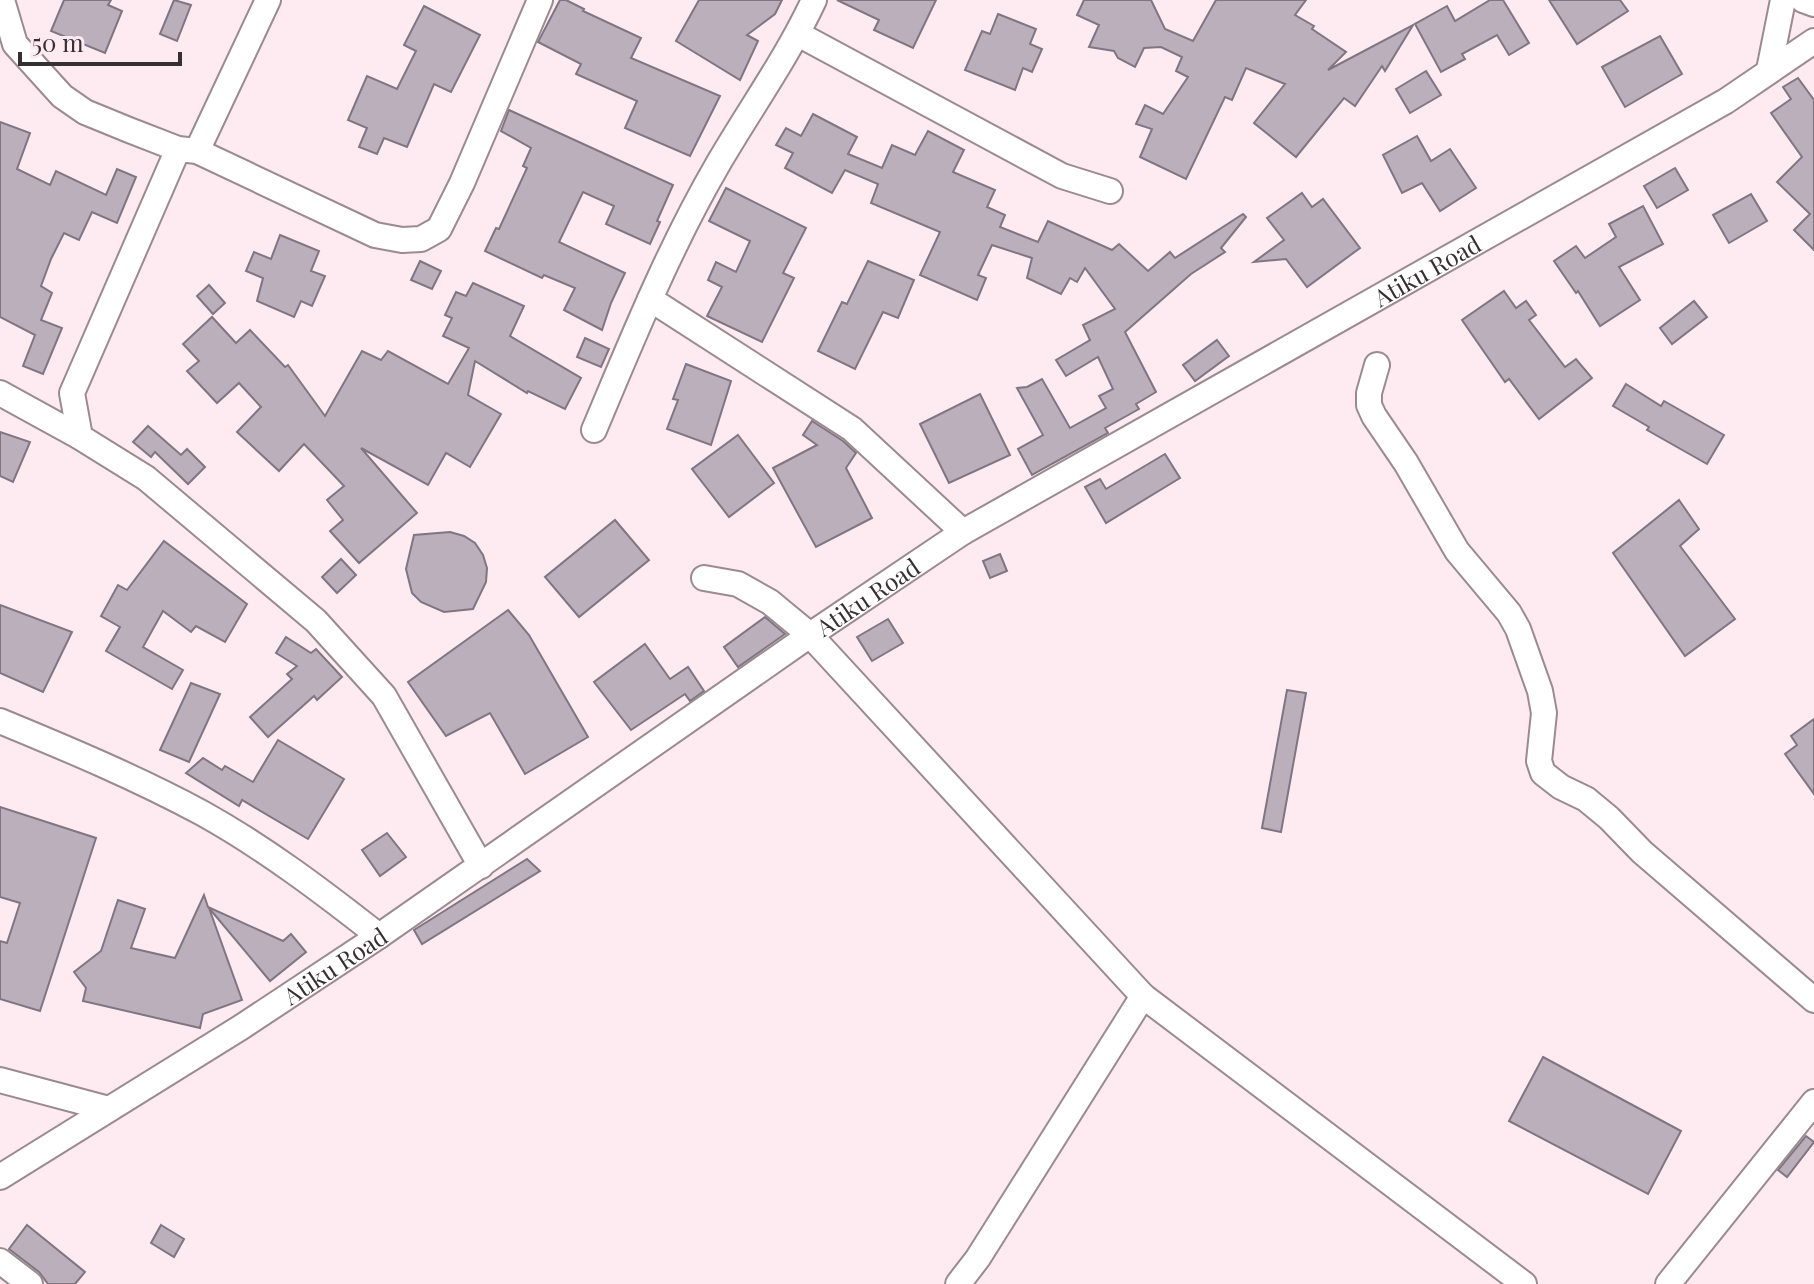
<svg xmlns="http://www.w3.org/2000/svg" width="1814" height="1284" viewBox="0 0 1814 1284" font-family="'Playfair Display',serif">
<rect width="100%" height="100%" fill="#feebf1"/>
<!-- building -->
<g fill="#bbafbc" stroke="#807580" stroke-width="2">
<path d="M64,0H111L108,5L122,11L105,53L51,31Z"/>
<path d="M174,0L191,5L177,41L160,34Z"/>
<path d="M560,0H566L584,9L583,11L641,38L631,58L720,96L690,156L625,128L637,101L576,74L581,64L538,42Z"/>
<path d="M699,0H782L775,14L747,35L758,41L740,80L676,41Z"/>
<path d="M837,0H936L913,48L874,30L879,20Z"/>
<path d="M1084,0H1151L1165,29L1193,41L1216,0H1306L1295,15L1314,26L1312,29L1346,52L1328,70L1413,25L1385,71L1382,66L1355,106L1344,98L1296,157L1254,123L1285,84L1246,68L1232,100L1225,97L1186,179L1140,157L1152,129L1136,124L1145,105L1163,114L1188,77L1176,71L1182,57L1161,47L1144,48L1135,67L1118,58L1114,51L1089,47L1099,25L1077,15Z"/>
<path d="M1490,0H1503L1529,43L1509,55L1497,35L1462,54L1465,59L1441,72L1415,24L1447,6L1455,21Z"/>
<path d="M1549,0H1620L1628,11L1577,44Z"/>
<path d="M424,6L480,35L451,92L434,84L407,147L384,138L377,154L359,147L367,128L348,120L367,76L397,89L416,51L404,45Z"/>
<path d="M998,14L1036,29L1030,44L1042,49L1032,72L1023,68L1015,90L965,70L982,31L990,34Z"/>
<path d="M1660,36L1682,74L1625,107L1602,67Z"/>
<path d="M1426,71L1441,95L1410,113L1396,89Z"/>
<path d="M1798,78L1814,100V250L1794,230L1810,214L1777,182L1802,157L1771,113L1791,99L1783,87Z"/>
<path d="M509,110L673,185L657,221L660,222L650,244L606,224L614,206L583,192L559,242L625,273L611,303L602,330L564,310L575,288L544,275L542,278L485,251L496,228L499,229L527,168L523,166L531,148L501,131Z"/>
<path d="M813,114L857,137L848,154L882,168L892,145L915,155L928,131L964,150L953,172L995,190L987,207L1005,215L1000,227L1038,242L1048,221L1112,250L1119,244L1148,271L1170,252L1175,258L1243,214L1246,217L1221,248L1225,252L1191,274L1125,332L1156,392L1136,404L1139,409L1105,428L1108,433L1032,475L1018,449L1043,435L1017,388L1027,387L1042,379L1070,428L1106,408L1099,396L1113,389L1098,357L1066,376L1056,360L1090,340L1083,325L1115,309L1085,268L1077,282L1070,278L1061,294L1027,278L1032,258L992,245L978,275L986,278L977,300L920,275L940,232L871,203L878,184L845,170L832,193L785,168L793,153L776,145L786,128L801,136Z"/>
<path d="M0,122L30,133L17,169L50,185L56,171L106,195L117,169L136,177L117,223L92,212L79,240L64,233L51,259L41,286L52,293L41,320L62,328L43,374L23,366L35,335L0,317Z"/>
<path d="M1417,136L1431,161L1450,149L1476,188L1440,211L1422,183L1402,193L1383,155Z"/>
<path d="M1675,168L1688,190L1657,208L1644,186Z"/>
<path d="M726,188L806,228L783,273L794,278L762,342L707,316L722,287L708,280L716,262L736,272L750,241L709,221Z"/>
<path d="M1302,193L1312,207L1323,199L1360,248L1307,287L1286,259L1254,262L1284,240L1267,218Z"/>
<path d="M1751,194L1767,221L1729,243L1713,215Z"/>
<path d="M1643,206L1663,244L1619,267L1640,300L1600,326L1578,291L1576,293L1554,261L1576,246L1585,258L1616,237L1609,224Z"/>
<path d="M280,235L319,251L311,271L325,276L312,306L301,301L294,317L257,301L263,278L246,271L254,252L271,259Z"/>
<path d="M420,261L441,271L432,289L411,280Z"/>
<path d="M868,261L914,280L898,318L883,312L855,369L818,351L842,302L847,304Z"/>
<path d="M473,283L524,306L510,336L581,378L565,409L528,391L527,393L475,361L468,395L501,414L470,467L446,453L428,485L361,448L417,513L359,563L330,531L343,520L327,500L344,486L304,444L279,471L237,432L261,407L239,383L217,403L187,371L199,361L183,344L212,317L236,343L250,330L285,367L288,365L325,416L362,351L381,360L388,351L448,384L469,348L443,336L452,318L445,315L456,292L466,296Z"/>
<path d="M209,285L225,303L213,314L197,296Z"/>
<path d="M1504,291L1516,308L1526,301L1536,315L1529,320L1565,367L1576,359L1592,378L1539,419L1509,379L1505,382L1462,320Z"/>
<path d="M1694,301L1707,317L1672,344L1660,328Z"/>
<path d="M585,338L609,349L601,367L577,357Z"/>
<path d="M1217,340L1229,356L1195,381L1183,365Z"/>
<path d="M686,364L731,381L711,445L667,429L678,400L673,399Z"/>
<path d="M1626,384L1661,406L1664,401L1724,435L1707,464L1647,430L1649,427L1613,406Z"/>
<path d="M980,394L1010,455L949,483L920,424Z"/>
<path d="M812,421L843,441L856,453L846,468L872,518L816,547L773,468L817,445L803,435Z"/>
<path d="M148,426L181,455L187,449L205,467L188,484L155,452L151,457L133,442Z"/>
<path d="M0,432L30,442L13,482L0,476Z"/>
<path d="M738,435L774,483L729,517L692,469Z"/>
<path d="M1165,454L1180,478L1106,523L1085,487L1100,479L1106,489Z"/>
<path d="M1679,500L1699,529L1680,546L1735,619L1685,656L1613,553Z"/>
<path d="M615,520L649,560L579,617L545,577Z"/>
<path d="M450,532L464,536L475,543L483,555L487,568L486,582L473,609L444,612L421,602L412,593L406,569L414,535Z"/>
<path d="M164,541L247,604L225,642L196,626L191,632L163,611L143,647L183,670L172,689L106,651L120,627L101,616L118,585L127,590Z"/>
<path d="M1000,554L1007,571L990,578L983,561Z"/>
<path d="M341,559L356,575L337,593L322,577Z"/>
<path d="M0,605L72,632L43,692L0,673Z"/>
<path d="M508,610L529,635L588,737L525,774L490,713L446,736L408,682Z"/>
<path d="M765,617L785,634L738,667L724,647Z"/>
<path d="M888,619L903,643L872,661L857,637Z"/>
<path d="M286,637L311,653L316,649L342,677L317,700L314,696L268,737L250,717L292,679L287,674L297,666L276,653Z"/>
<path d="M645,644L670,679L688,667L704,691L690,701L685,694L631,730L594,682Z"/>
<path d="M191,683L220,694L189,762L160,750Z"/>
<path d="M1287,690L1306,693L1281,832L1262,828Z"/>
<path d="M1814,719V794L1785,754L1797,745L1791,736Z"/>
<path d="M278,740L344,779L308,839L242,800L239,806L186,773L203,758L222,770L225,766L253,782Z"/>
<path d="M0,807L96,838L40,1011L0,999V941L7,943L20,903L0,897Z"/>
<path d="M387,833L406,857L380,876L362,850Z"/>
<path d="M527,859L540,871L422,944L414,930Z"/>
<path d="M204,895L208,907L283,941L291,934L306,952L270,981L209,908L242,1000L203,1014L200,1028L83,1001L86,988L74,972L101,951L118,900L145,909L131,948L175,958Z"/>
<path d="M1543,1057L1681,1131L1648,1194L1509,1121Z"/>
<path d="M1806,1136L1814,1142L1787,1177L1778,1170Z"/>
<path d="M27,1225L85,1272L75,1284H48L39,1272L9,1249Z"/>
<path d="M161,1225L184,1239L174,1257L151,1243Z"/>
</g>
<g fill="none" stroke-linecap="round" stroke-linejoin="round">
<defs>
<g id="minor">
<path d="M2,0L15,44L62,96L85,112L129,130L178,149L197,151L375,235L402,240L421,239L439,229L462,183L540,0"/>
<path d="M1803,0L1814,4"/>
<path d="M798,34L1062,176L1110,191"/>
<path d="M1769,70L1783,0"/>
<path d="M197,151L268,0"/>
<path d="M650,299L852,429L963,532"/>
<path d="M1377,365L1369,393V405L1374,416L1406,463L1457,551L1509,613L1518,629L1540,691L1544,713L1539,761L1543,773L1561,787L1586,799L1609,818L1642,852L1814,1000"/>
<path d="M0,393L80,437L146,478L316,621L384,696L481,866"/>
<path d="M594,430C632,340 669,248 718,164C750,109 787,58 814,0"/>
<path d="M80,437L72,393L178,149"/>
<path d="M704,578L738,584L770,602L810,635L1143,996L1524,1284"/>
<path d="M0,721C68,749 137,778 202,813C265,848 323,892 379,936"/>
<path d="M0,1080L109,1109"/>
<path id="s1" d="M0,1177L243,1026L379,936L810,635L963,532L1726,101L1814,41"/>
<path d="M0,1261L30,1284"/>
<path d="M958,1284L978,1258L1143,996"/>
<path d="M1668,1284L1814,1102"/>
</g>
</defs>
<!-- minor casing -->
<use href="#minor" stroke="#9b8a90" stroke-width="28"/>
<!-- minor -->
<use href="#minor" stroke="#fff" stroke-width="24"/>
</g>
<g text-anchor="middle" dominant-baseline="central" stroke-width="6" stroke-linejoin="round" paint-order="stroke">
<!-- street labels -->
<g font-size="24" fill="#373033" stroke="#feebf1">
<text stroke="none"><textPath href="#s1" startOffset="1692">Atiku Road</textPath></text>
<text stroke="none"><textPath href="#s1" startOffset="1044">Atiku Road</textPath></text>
<text stroke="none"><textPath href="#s1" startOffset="396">Atiku Road</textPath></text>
</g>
</g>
<!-- scale -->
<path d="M20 52v12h160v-12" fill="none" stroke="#373033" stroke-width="4"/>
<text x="32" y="52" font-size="24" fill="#373033" stroke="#feebf1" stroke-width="6" paint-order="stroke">50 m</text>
</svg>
